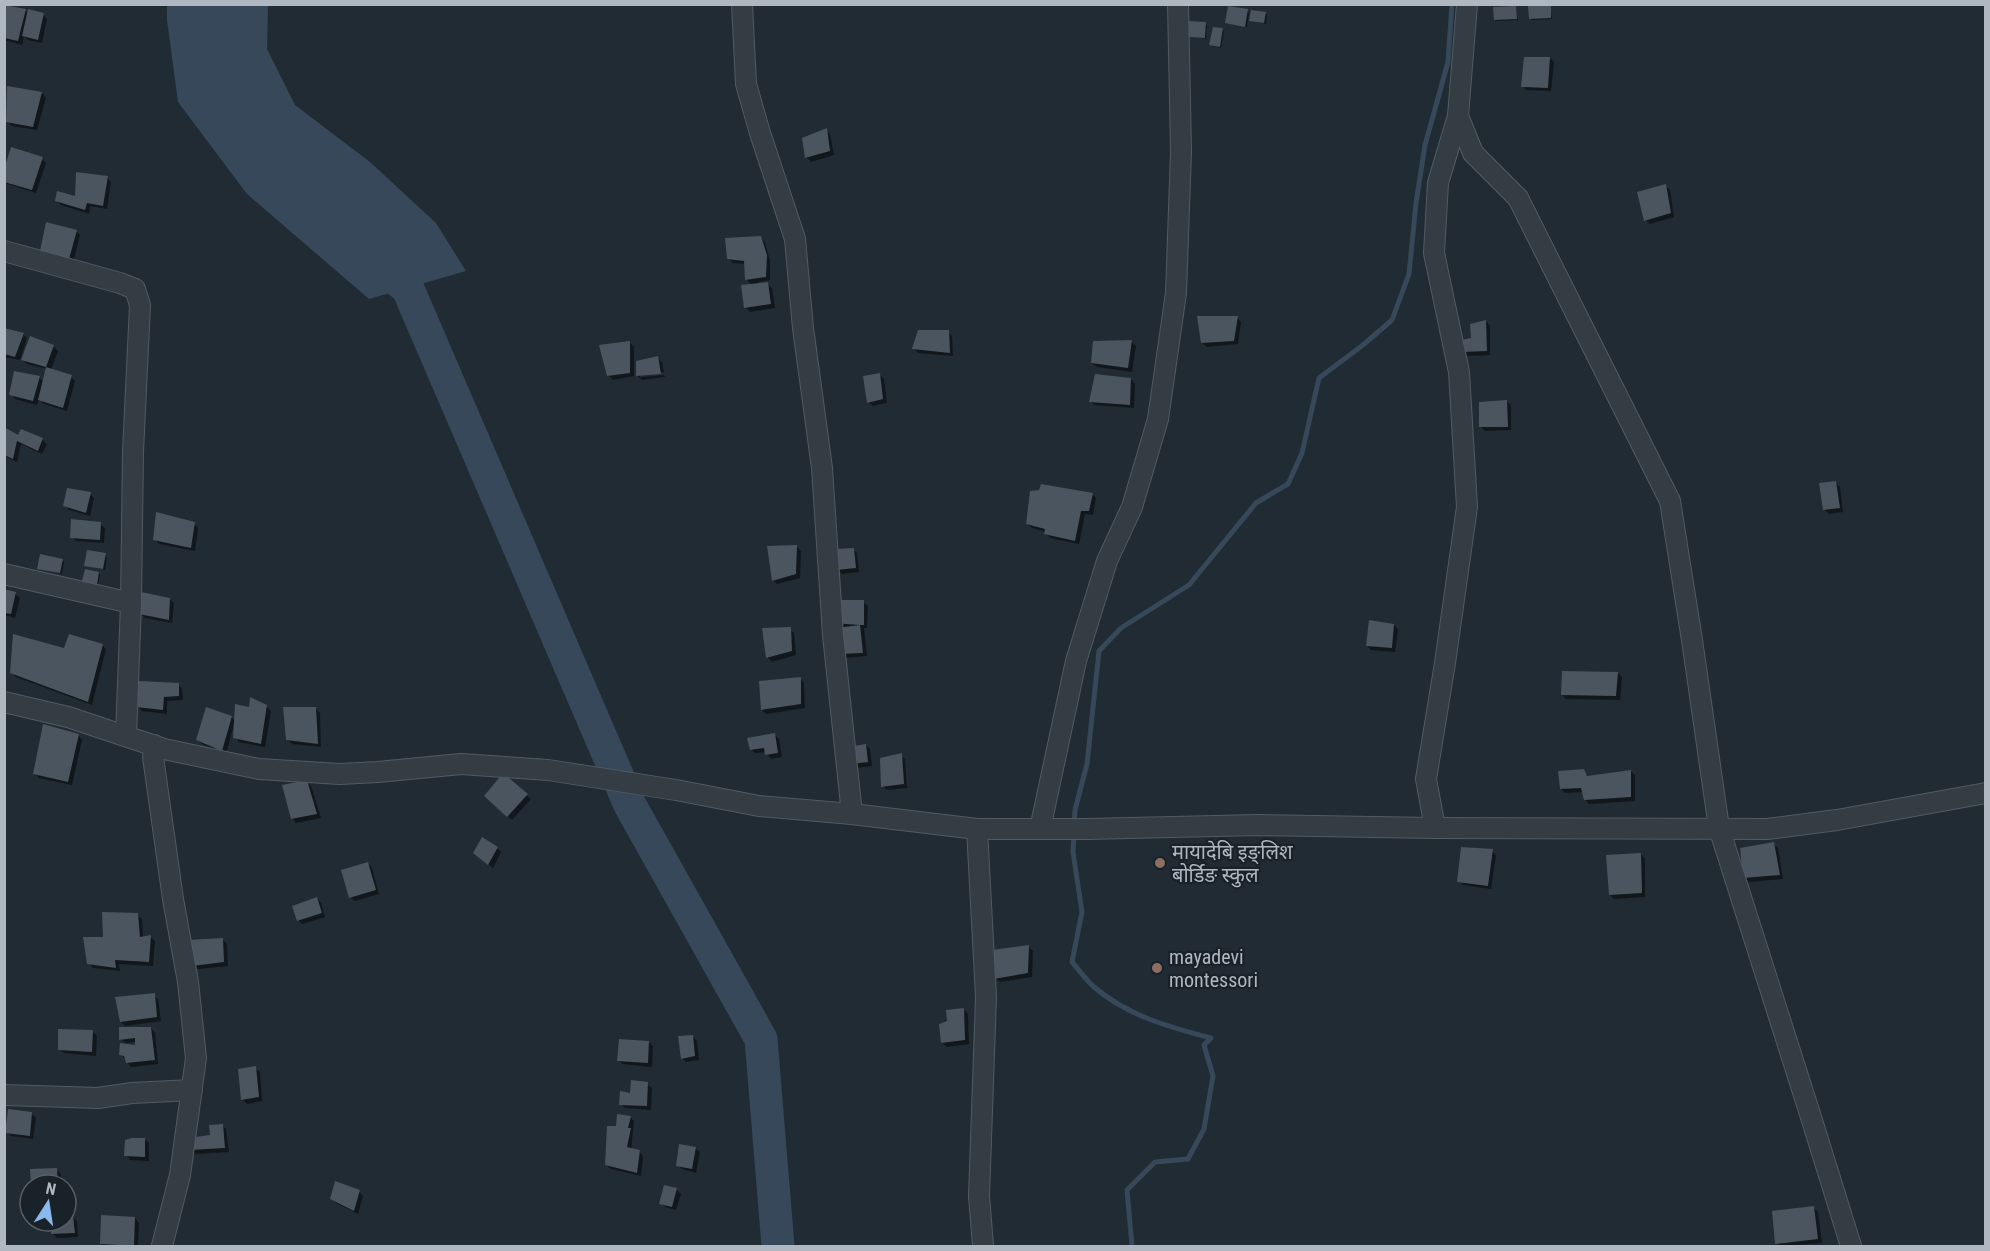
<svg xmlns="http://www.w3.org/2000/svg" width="1990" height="1251" viewBox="0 0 1990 1251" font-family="'Roboto Condensed','Noto Sans Devanagari',sans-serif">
<rect width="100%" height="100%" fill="#212b33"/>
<!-- water -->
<path fill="#364859" d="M167,5H268L267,49L295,105L370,162L436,223L466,271L369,299L247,194L178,102L167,20Z"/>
<!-- shadow -->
<g fill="#0007">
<path d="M4,6L25,11L29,14H43L47,19L42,43L28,40L24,36L22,45L4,40Z"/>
<path d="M1515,7L1518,20L1497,21L1495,19Z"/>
<path d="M1550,7L1552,19L1532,20L1530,18Z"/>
<path d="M1247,11L1249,13L1247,27L1227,23Z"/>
<path d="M1265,13L1267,15L1266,24L1251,20Z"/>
<path d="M1205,24L1207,25L1206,39L1191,36Z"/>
<path d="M1222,30L1224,31L1221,48L1213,46L1211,44Z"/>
<path d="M1550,58L1554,62L1551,91L1526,90L1522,86Z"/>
<path d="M8,88L42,93L46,98L37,130L12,126L7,121Z"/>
<path d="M826,130L830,134L834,155L811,162L807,158L804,139Z"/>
<path d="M42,159L46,163L36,193L4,183V174Z"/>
<path d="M107,178L111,182L107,209L90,206L89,214L61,205L57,201L77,198Z"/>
<path d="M1665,186L1670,190L1674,217L1650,224L1646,220Z"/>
<path d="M76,231L80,235L72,267L44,259Z"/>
<path d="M760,237L765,242L770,261V280L758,282V285L767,284L772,288L775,308L750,312L746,308L743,286L752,285L746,279V264L733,263L729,259Z"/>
<path d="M1237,317L1241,322L1238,344L1207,347L1202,343Z"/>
<path d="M1486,321L1490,326V355L1467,356L1463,351Z"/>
<path d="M4,329L23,334L27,338L20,360L4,357Z"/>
<path d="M948,332L952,336L953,356L918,353L914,349Z"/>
<path d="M31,338L53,346L58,351L51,370L71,377L75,381L67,411L44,404L39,399L37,405L15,399L11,394L39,378L44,382L47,369L27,364L23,360Z"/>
<path d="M1132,342L1136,346L1132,372L1097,367L1092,363Z"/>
<path d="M630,343L634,347V376L613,380L608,375Z"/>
<path d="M657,358L662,362L664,372L640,374V377L664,375L665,377L642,380L638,376Z"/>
<path d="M880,375L884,379L887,403L873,406L868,402Z"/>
<path d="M1131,379L1135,384L1134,408L1094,405L1090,401Z"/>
<path d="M1506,401L1511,405V430L1485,431L1480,426Z"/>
<path d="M4,429L18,437L21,431L42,440L47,444L42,454L21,444L17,462L4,456Z"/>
<path d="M1836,483L1840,487L1843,512L1829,514L1824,509Z"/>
<path d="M90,494L94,498L90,516L69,510L65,506Z"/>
<path d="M1092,494L1096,498L1093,515L1085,514L1079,544L1050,538L1046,532L1032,528L1027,524Z"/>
<path d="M100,524L105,528L104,543L76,541L72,537Z"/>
<path d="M194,524L198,528L195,551L159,544L155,540Z"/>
<path d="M797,547L801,551L800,578L777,584L773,580Z"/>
<path d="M853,549L857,553L859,572L842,574L838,569Z"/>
<path d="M105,555L107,557L105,570L86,565Z"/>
<path d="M62,560L64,562L62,574L38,568Z"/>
<path d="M99,573L100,575L98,585L84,581Z"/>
<path d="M4,591L15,594L20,598L15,618L4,615Z"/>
<path d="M169,599L174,603L172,623L145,618L141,614Z"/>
<path d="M832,602H863L868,606L867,628H864L867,656L844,658Z"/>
<path d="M1394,625L1398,630L1395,652L1371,650L1367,646Z"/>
<path d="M790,629L794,633L796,655L772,662L767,657Z"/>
<path d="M102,645L106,649L92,705L16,677L11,672L65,650Z"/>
<path d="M1618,673L1622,677L1620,700L1566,699L1562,695Z"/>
<path d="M800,678L804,683L805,708L766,714L762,710Z"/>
<path d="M178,684L182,689L183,700L167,701V714L142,711L138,706Z"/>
<path d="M266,706L271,711L265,747L239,742L235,737L234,724L226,754L202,744L198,740L231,717L236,722L250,709Z"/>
<path d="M316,709L320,713L321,747L292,744L288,740Z"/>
<path d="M78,735L82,740L72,785L39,778L35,774Z"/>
<path d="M774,735L779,739L782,757L771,759L766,752L755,753L751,749Z"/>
<path d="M866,745L870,749L872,766L856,768L852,764Z"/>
<path d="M901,755L905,759L907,788L887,790L883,786Z"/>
<path d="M1583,771L1588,777L1631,771L1635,775V801L1589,804L1585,799L1583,792L1565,793L1561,789Z"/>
<path d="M503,775L531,799L512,820L486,796Z"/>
<path d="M307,782L311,786L321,818L296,823L292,818Z"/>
<path d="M1773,844L1778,848L1783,879L1749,882L1745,877Z"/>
<path d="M497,848L501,852L493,868L479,857Z"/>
<path d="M1492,851L1496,855L1491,889L1463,885L1459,881Z"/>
<path d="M1641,854L1645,859V897L1614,899L1610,895Z"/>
<path d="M368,863L372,868L379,894L355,901L350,897Z"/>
<path d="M317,898L321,903L325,917L302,924L298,920Z"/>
<path d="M137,915L142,919L143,938L151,937L155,941L153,966L119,964L120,971L93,968L89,963L104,938Z"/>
<path d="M222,939L227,944L228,966L198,969L194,965Z"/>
<path d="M1028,947L1033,951L1032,977L1000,982L996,978Z"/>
<path d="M154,995L158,999L161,1021L125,1026L121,1022Z"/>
<path d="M964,1010L968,1014L969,1044L947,1047L942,1043L948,1022Z"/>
<path d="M151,1028L155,1033L158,1064L131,1067L121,1054L136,1046V1042L125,1043L121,1039Z"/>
<path d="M93,1032L97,1036L96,1056L64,1053L59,1049Z"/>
<path d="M692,1036L697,1041L699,1060L686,1062L682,1058Z"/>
<path d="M649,1042L653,1046L652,1067L623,1064L618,1060Z"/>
<path d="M255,1068L260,1072L262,1101L247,1104L243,1100Z"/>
<path d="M647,1084L652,1088L651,1110L625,1108L621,1104Z"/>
<path d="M32,1114L36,1118L33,1139L11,1136L7,1132Z"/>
<path d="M630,1117L634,1121L631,1150L639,1151L643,1156L641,1176L611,1169L606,1165L617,1128Z"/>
<path d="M222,1125L226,1129L229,1152L196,1154L191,1150L212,1136Z"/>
<path d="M144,1139L149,1143V1161L130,1160L126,1155Z"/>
<path d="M695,1148L700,1152L696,1173L682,1169L678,1165Z"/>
<path d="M57,1170L61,1174V1185L32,1184Z"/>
<path d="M677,1190L681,1194L676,1210L665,1207L661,1203Z"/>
<path d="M359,1191L363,1196L358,1214L336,1203L332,1199Z"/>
<path d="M1814,1208L1818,1212L1822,1243L1780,1246L1777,1243Z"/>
<path d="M66,1217H73L77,1221L78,1237L57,1238L53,1234L52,1221H66Z"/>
<path d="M135,1218L139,1223L138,1246H104L101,1244Z"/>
</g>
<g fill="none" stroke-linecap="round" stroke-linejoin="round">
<!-- stream -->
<g stroke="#364859" stroke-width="5">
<path d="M1074,825L1075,810L1087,764L1099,651L1121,628L1189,585L1256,503L1288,484L1302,453L1319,378L1363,345L1392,320L1409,274L1416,203L1425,145L1448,62L1452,4"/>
<path d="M1074,834L1073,852L1082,912L1072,962C1079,970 1086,980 1094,987C1128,1016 1169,1027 1211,1038L1204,1045L1213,1076L1204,1129L1188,1159L1155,1162L1127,1190L1132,1246"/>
</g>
<!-- river -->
<path stroke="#364859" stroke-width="33" d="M374,260L408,289L630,805L761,1039L778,1246"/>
</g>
<!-- building -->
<g fill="#4a555f">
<path d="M4,5L26,9L18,41L4,38Z"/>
<path d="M1551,5V18L1529,19L1528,6Z"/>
<path d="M1228,6L1248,9L1245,27L1225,23Z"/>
<path d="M1516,6L1517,19L1494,20L1493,7Z"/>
<path d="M28,9L44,13L38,40L22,36Z"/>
<path d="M1251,10L1266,12L1264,23L1249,21Z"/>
<path d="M1189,21L1206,22L1205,38L1189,37Z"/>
<path d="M1213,27L1223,28L1220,47L1209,45Z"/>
<path d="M1524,57H1550L1548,88L1521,87Z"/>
<path d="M7,86L42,92L33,127L6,122Z"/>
<path d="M827,128L830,151L805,158L802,138Z"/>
<path d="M11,147L43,157L32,190L4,182V169Z"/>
<path d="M76,172L108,176L103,206L87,203L85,210L55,201L57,191L75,196Z"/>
<path d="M1666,184L1671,213L1644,221L1637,192Z"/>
<path d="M46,222L77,230L68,263L39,256Z"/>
<path d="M761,236L767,255L766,277L745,280L744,261L727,259L725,238Z"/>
<path d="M768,282L771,304L744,308L741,285Z"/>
<path d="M1197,316H1238L1234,341L1201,343Z"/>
<path d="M1486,320L1487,351L1461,352V340L1471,338L1470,324Z"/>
<path d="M4,328L24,333L15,357L4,354Z"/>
<path d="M918,330H949L950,353L912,349Z"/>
<path d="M30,336L54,345L46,367L21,360Z"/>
<path d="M1132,340L1128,368L1091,363L1093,341Z"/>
<path d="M630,341V373L607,376L599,345Z"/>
<path d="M658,356L661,374L636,376V361Z"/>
<path d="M46,367L72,375L63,408L38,400Z"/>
<path d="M14,371L40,376L33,401L9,395Z"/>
<path d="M880,373L883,399L867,403L863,376Z"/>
<path d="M1095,374L1131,378L1130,405L1089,402Z"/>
<path d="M1507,400L1508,427H1479V402Z"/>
<path d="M4,427L18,435L21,429L43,438L38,451L17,441L13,459L4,455Z"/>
<path d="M1836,481L1840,508L1823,510L1819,483Z"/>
<path d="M1041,484L1093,493L1089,511H1081L1075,541L1044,534L1045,529L1026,524L1030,491L1039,490Z"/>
<path d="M67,488L91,492L86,513L63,506Z"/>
<path d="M156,512L195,522L191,548L153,540Z"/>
<path d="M71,519L101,522L100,540L70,538Z"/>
<path d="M797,545L796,574L772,581L767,546Z"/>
<path d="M854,548L856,568L836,570L834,549Z"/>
<path d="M87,550L106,553L103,569L84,566Z"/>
<path d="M40,554L63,559L60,573L37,569Z"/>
<path d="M85,569L99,572L97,585L82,581Z"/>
<path d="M4,589L16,592L11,614L4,613Z"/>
<path d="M141,592L170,598L169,620L139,614Z"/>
<path d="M830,600H864V625H860L863,653L838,654L836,628L860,625L832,623Z"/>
<path d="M1369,620L1394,624L1392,648L1366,646Z"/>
<path d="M791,627L792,651L766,658L762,628Z"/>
<path d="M13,634L64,648L69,634L103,644L88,702L10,673Z"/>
<path d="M1562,671L1618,672L1616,696L1561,695Z"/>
<path d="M801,677V704L761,710L759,681Z"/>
<path d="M139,681L179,683V696L164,697L163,710L136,707Z"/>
<path d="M250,697L267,705L261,744L233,738L235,704L249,707Z"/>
<path d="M206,707L232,716L222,751L196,740Z"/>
<path d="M283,707H316L318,744L286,740Z"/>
<path d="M43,724L79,734L68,782L33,774Z"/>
<path d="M775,733L778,753L765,755L764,748L750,750L747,738Z"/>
<path d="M866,744L868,762L850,764L848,747Z"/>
<path d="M902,753L904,784L881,787L880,758Z"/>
<path d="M1584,769L1587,776L1631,770V797L1584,800L1581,788L1560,789L1558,771Z"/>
<path d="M503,773L528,794L507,817L484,796Z"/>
<path d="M307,780L317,814L291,819L282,785Z"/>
<path d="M482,837L498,847L488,865L473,853Z"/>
<path d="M1774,842L1780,875L1743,878L1740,848Z"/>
<path d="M1461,847L1493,849L1488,886L1457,882Z"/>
<path d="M1641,853L1642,893L1609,895L1606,855Z"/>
<path d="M368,862L376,890L349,898L341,870Z"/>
<path d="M317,897L322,913L297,921L292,906Z"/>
<path d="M102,912L138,913L140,937L151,935L149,962L115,960L116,968L87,964L83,937H103Z"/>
<path d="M223,938L224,962L192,966L188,940Z"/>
<path d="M1029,945L1028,973L994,979L992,950Z"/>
<path d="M155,993L157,1017L120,1022L115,997Z"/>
<path d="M964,1008L965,1040L941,1043L939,1024L947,1021L946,1010Z"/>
<path d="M119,1027H151L155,1060L126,1063L124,1056L119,1055L120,1043L135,1045V1038L119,1040Z"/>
<path d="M58,1029L93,1030L92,1052L58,1050Z"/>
<path d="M693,1035L695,1056L681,1059L678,1036Z"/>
<path d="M619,1039L649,1041L648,1063L617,1061Z"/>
<path d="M256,1066L259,1097L241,1100L238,1069Z"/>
<path d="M631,1080L648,1082L647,1106L619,1105L620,1091L630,1093Z"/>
<path d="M8,1109L32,1112L30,1136L5,1133Z"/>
<path d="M617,1114L631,1116L628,1128H631L627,1147L640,1150L637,1173L605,1165L607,1126H616Z"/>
<path d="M223,1124L225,1148L190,1150L188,1138L210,1135L209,1125Z"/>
<path d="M132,1138H145V1157L124,1156L125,1140Z"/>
<path d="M679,1144L696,1147L692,1169L676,1166Z"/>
<path d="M57,1168L58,1184L31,1185L30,1169Z"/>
<path d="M335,1181L360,1190L354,1211L330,1199Z"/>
<path d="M664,1185L677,1188L672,1207L659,1204Z"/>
<path d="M1814,1206L1818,1239L1775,1244L1772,1211Z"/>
<path d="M73,1215L75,1233L51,1234V1221H66V1216Z"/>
<path d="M101,1215L135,1217L134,1246L100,1244Z"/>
</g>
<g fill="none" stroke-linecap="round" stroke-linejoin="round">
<defs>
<g id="street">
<path d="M742,4L746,84L760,133L795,239L803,328L822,468L833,635L852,814"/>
<path d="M1458,116L1473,153L1518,198L1670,501L1692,640L1719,828L1810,1114L1851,1246"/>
<path d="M4,251L120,283L135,289L140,305L133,452L131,603L126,736"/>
<path d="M4,574L131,603"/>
<path d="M4,702L68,717L164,749L259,769L340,774L378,772L461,764L548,770L676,790L759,806L852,814L977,829H1087L1258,825L1435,828L1767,829L1837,820L1986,793"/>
<path d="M154,745L153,757L173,899L188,982L196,1058L180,1175L162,1246"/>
<path d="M1435,828L1426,779L1445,663L1467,507L1459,372L1434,253L1438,183L1458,116L1467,4"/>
<path d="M977,829L986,997L979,1196L983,1246"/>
<path d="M1040,829L1076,661L1107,561L1132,507L1158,419L1176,293L1181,152L1178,4"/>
<path d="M4,1095L98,1098L132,1093L192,1090"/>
</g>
</defs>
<!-- street casing -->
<use href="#street" stroke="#525b62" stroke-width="22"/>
<!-- street -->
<use href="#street" stroke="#343d44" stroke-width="20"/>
</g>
<!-- markers -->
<g fill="#8d6e63" stroke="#1a2229" stroke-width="2">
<circle cx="1160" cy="863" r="6"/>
<circle cx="1157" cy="968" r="6"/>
</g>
<g text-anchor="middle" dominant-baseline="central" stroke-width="4.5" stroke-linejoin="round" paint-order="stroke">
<!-- poi labels -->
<g font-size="20" fill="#afb8c1" stroke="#1a2229" text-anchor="start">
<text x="1172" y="852">मायादेबि इङ्लिश<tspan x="1172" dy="23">बोर्डिङ स्कुल</tspan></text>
<text x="1169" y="957">mayadevi<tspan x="1169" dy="23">montessori</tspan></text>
</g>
</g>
<!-- border -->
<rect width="1990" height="1251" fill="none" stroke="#afb8c1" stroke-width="12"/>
<!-- north arrow -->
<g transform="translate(48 1203) rotate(12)"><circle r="28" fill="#1a2229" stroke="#565e66" stroke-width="1.5"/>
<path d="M0-4.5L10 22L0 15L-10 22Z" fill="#8ab9eb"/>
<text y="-9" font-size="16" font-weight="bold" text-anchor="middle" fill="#afb8c1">N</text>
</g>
</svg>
